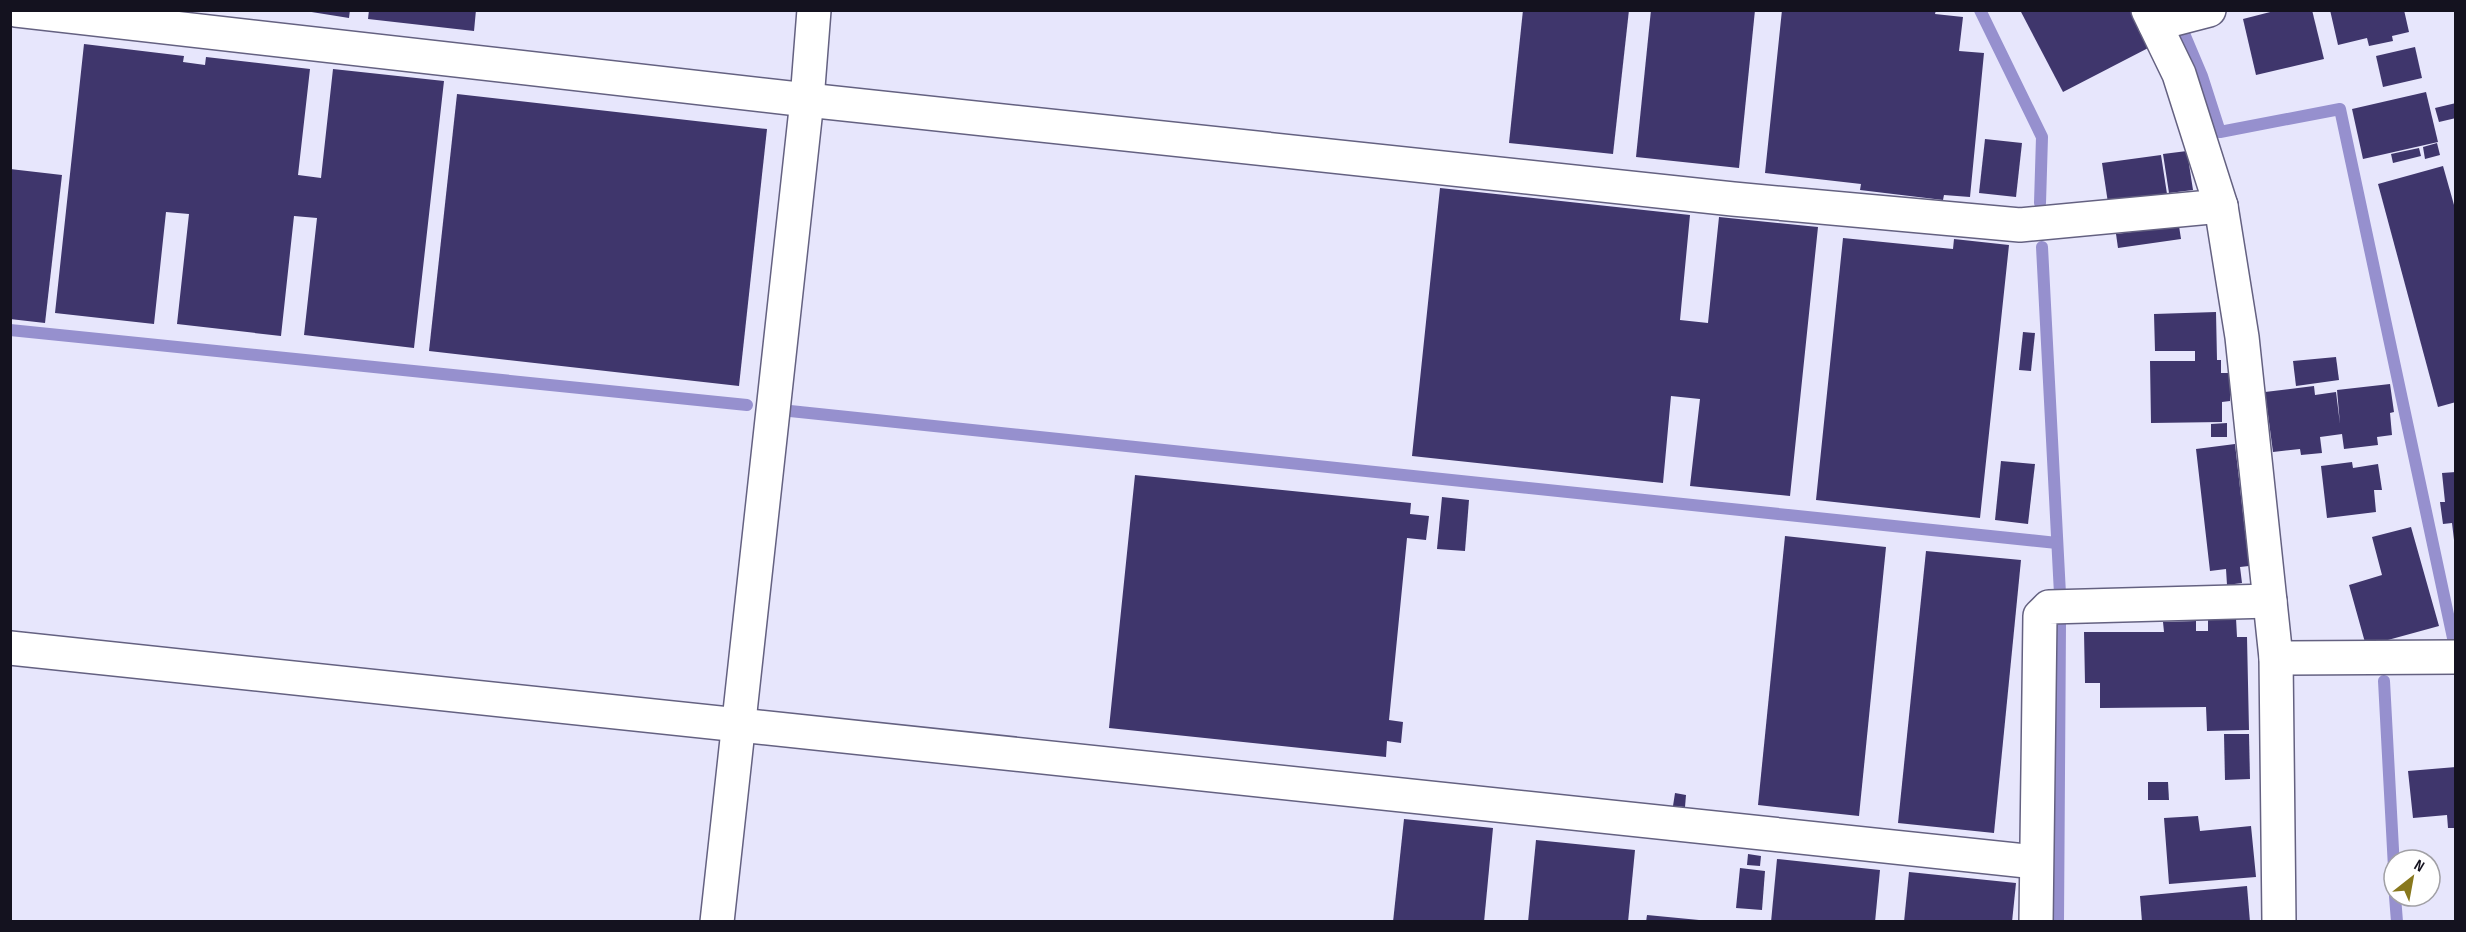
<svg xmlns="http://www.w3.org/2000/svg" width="2466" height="932" viewBox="0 0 2466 932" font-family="'Sofia Sans Condensed',sans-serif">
<rect width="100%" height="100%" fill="#e7e6fc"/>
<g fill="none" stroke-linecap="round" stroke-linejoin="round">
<!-- stream -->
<g stroke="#9690ce" stroke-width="12">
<path d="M1980,10L2042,137L2040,203"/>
<path d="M2183,31L2202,76L2220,132L2340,109L2453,638"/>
<path d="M2042,247L2060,594"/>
<path d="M10,330L747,405"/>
<path d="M790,411L2057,543"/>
<path d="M2384,681L2394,868"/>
<path d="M2395,896L2397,922"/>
<path d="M2058,922L2060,624"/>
</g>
</g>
<!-- building -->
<g fill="#3f366c">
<path d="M299,10H350L349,18Z"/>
<path d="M369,10H476L474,31L368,19Z"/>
<path d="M1523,10H1629L1613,154L1509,143Z"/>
<path d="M1651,10H1755L1739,168L1636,157Z"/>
<path d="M1782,10H1936L1935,14L1963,17L1959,51L1984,53L1970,197L1944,195L1943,200L1860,190L1861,184L1765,173Z"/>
<path d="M2020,10H2136L2154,45L2063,92Z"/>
<path d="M2278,10H2312L2324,59L2256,75L2243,19Z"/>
<path d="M2330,10H2404L2409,32L2392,36L2393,41L2369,46L2367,38L2338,45Z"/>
<path d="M84,44L184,56L183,62L205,65L206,57L310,69L298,175L321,178L333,69L444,81L414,348L304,335L317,218L294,216L281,336L177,324L189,214L166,212L154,324L55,313Z"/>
<path d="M2415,47L2422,78L2383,87L2376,56Z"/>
<path d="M2426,92L2438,142L2363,159L2352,109Z"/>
<path d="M457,94L767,129L739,386L429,351Z"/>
<path d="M2456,103V118L2439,122L2435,108Z"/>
<path d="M1985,139L2022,143L2016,197L1979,193Z"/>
<path d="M2437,143L2440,155L2425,159L2423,147Z"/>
<path d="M2419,148L2421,156L2393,163L2391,154Z"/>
<path d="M2187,151L2193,190L2169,193L2163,154Z"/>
<path d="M2161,155L2167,194L2108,203L2102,163Z"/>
<path d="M2443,166L2456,212V402L2438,407L2378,184Z"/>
<path d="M10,169L62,175L45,323L10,319Z"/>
<path d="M1440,188L1690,215L1680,320L1708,323L1719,217L1818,227L1790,496L1690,486L1700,399L1671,396L1663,483L1412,456Z"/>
<path d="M2179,226L2181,239L2118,248L2116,234Z"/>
<path d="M1843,238L1953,249L1954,239L2009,245L1980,518L1816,500Z"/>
<path d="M2216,312L2217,360H2221V373H2230V401L2222,402V422L2151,423L2150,361H2195V351H2155L2154,314Z"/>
<path d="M2023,332L2035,333L2031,371L2019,370Z"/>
<path d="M2336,357L2339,380L2296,386L2293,361Z"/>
<path d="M2390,384L2394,412L2390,413L2392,435L2377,437L2378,445L2344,449L2342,434L2320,437L2322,453L2301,455L2300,449L2273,452L2265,392L2314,386L2315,395L2336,392L2340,424L2337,390Z"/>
<path d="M2227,423V437H2211V424Z"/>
<path d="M2235,444L2249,566L2240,567L2242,583L2227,585L2226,569L2210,571L2196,449Z"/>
<path d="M2001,461L2035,464L2028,524L1995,520Z"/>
<path d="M2352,462L2353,468L2378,464L2382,490H2374L2376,512L2327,518L2321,466Z"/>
<path d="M2456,472V540H2454L2452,523L2443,524L2440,502H2445L2442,473Z"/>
<path d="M1135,475L1411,503L1410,514L1429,516L1426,540L1407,538L1389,720L1403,722L1401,743L1387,741L1386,757L1109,728Z"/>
<path d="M1442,497L1469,500L1465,551L1437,549Z"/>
<path d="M2411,527L2439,626L2366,646L2349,585L2382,575L2372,537Z"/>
<path d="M1785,536L1886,547L1859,816L1758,805Z"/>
<path d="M1926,551L2021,560L1994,833L1898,823Z"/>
<path d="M2208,618H2236L2237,637H2247L2249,730L2207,731L2206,707L2100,708V683H2085L2084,632H2164L2163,622L2196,621V631H2208Z"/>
<path d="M2224,734H2249L2250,779L2225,780Z"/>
<path d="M2456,767V828H2448L2447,815L2413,818L2408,771Z"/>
<path d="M2148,782H2168L2169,800H2148Z"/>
<path d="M1675,793L1686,795L1685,807L1673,806Z"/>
<path d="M2198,816L2200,831L2251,826L2256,877L2169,884L2164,818Z"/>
<path d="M1404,819L1493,828L1484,922H1393Z"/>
<path d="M1536,840L1635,850L1628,922H1528Z"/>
<path d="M1748,854L1761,856L1760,866L1747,865Z"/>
<path d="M1777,859L1880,870L1875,922H1771Z"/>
<path d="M1740,868L1765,871L1762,910L1736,908Z"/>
<path d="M1909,872L2016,883L2012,922H1904Z"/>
<path d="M2247,886L2250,922H2142L2140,896Z"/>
<path d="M1647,915L1699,920V922H1646Z"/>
</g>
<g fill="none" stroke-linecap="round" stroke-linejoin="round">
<defs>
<g id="minor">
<path d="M16,10L807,100L1733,199L2020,225L2221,206"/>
<path d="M2148,10L2179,74L2221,206L2242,337L2276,658L2279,922"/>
<path d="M2155,24L2209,10"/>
<path d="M10,648L2036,862"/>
<path d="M2276,658L2456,657"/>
<path d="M717,922L807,100L814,10"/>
<path d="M2036,922L2040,616L2049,607L2270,601"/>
</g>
</defs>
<!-- minor casing -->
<use href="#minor" stroke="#646181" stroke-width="36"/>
<!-- minor -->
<use href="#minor" stroke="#fff" stroke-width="33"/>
</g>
<!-- border -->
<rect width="2466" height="932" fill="none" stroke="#14121f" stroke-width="24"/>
<!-- north arrow -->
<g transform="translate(2412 878) rotate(31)"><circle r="28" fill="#ffffff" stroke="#a1a0a5" stroke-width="1.5"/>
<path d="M0-4.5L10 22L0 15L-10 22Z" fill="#88781d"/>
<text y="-9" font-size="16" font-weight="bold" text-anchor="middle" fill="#14121f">N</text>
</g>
</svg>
